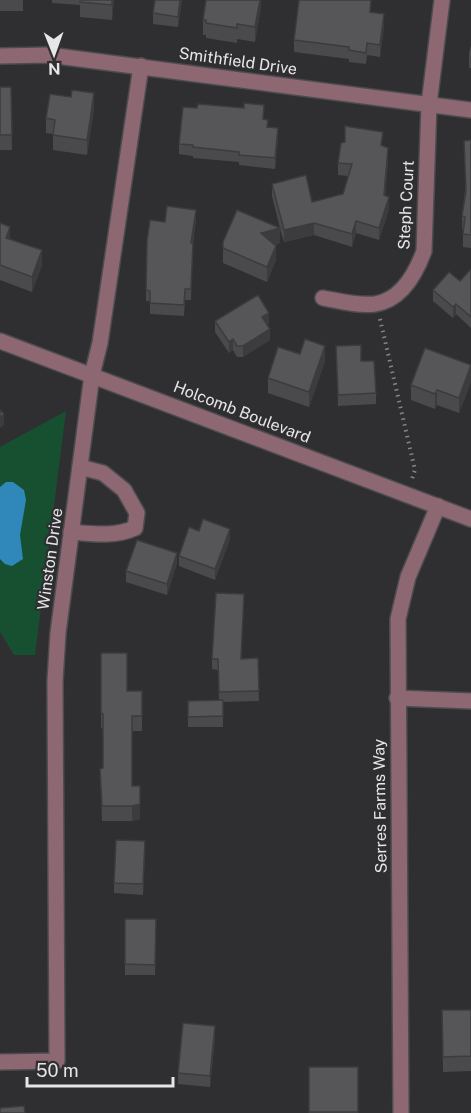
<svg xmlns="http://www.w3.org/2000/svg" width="471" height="1113" viewBox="0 0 471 1113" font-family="'Public Sans',sans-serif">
<rect width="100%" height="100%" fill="#2f2f32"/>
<!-- green -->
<path fill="#165031" d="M66,411L35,655H14L0,632V447Z"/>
<!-- water -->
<path fill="#2f88b9" d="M6,482H13L24,490L26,500L20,535L23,559L12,566L5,564L0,559V487Z"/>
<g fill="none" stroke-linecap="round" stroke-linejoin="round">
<defs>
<g id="minor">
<path d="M0,56L49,55L471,110"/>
<path d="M323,298C339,301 358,306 375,304C401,300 416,273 424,251L429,104L442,0"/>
<path d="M0,341L471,519"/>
<path d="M71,532C94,534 114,537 135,528L137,513L124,490L103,473L80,467"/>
<path d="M397,698L471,701"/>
<path d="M0,1062L57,1061L55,681L58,633L92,375L100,343L141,66"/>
<path d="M401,1113L398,619L408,577L438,506"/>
</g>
</defs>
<!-- minor casing -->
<use href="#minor" stroke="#4c4c4f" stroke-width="18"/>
<!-- path -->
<path stroke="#858588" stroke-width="4" stroke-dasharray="1.5 4.5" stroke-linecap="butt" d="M380,319L415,470L411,482"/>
<!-- minor -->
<use href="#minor" stroke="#8d6771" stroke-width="15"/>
</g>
<!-- wall -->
<g fill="#4a4a4d">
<rect x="0" y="0" width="23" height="11"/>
<path d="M52,0H114L112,20L80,17V5L52,3Z"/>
<path d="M182,0L178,27L153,24V13Z"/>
<path d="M261,0V7L255,42L237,39V43L206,38V35H203V20Z"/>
<path d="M371,12L384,26L380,57L367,55L366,64L349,62V59L294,52V40Z"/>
<path d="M471,45V68H469V53Z"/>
<path d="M0,87H11L12,150H0Z"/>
<path d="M94,108L87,155L53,150V134L46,133V118Z"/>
<path d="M264,119L268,127L278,139L275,169L239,165V162L193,158V156L179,154V144Z"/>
<path d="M471,140V248L463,247V230L462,229V216Z"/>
<path d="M383,146L388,160L385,196L389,209L379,240L356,233L352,247L314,235L284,242L280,229V243L275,245L276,260L267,282L223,263V242L280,228L272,196V184L312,202L343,194L348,176L338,175V163Z"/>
<path d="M196,220L193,243L191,300H185L184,316L150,314V301H146V290L165,222Z"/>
<path d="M0,223L10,239L42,265L32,292L0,280Z"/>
<path d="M471,269V328L456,314L453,318L433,301V290L460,281Z"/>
<path d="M215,321L269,324L267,325L270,340L243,357H237L233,350L229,353L215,332Z"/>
<path d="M336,346L361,361L376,393V404L338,406Z"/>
<path d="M300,354L325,361L309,407L268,393V378Z"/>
<path d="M471,365V382L459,413L437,405L435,409L411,400V385Z"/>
<path d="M230,539L215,580L179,566V556Z"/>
<path d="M177,563L167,595L126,582V571Z"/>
<path d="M244,605L241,659L258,658L259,701L223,702V727H188V701L219,700L218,670L212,669V659Z"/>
<path d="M101,653L127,691H142V731H132V786H140V819L132,821H102L100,769L103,768V729L101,728Z"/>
<path d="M145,852L143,895L114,893V883Z"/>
<path d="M125,919H156L155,975H125Z"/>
<path d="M442,1010H471V1071L443,1072Z"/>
<path d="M215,1037L210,1087L178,1084V1073Z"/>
<rect x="309" y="1067" width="49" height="46"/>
</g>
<!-- shaded-wall -->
<g fill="#3c3c3e">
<path d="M112,0H114L112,20Z"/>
<path d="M180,0H182L178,27V17Z"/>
<path d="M260,0H261V7L255,42V27Z"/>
<path d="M384,14V26L380,57V45Z"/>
<path d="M94,93V108L87,155V140Z"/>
<path d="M278,128V139L275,169V158Z"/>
<path d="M388,148V160L384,208V195Z"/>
<path d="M389,197V209L379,240V228Z"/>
<path d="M196,210V220L191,253V243Z"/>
<path d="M356,221V233L352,247V234Z"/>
<path d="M314,223V235L284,242V230Z"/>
<path d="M10,227V242L6,238Z"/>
<path d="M280,228V243L261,248V233Z"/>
<path d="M276,246V260L267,282V267Z"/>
<path d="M42,250V265L32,292V277Z"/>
<path d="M456,304V314L453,318V307Z"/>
<path d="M269,313V324L262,328V317Z"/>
<path d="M270,329V340L243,357V346Z"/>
<path d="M233,339V350L229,353V342Z"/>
<path d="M325,346V361L309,407V392Z"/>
<path d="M471,367V382L459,413V398Z"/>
<path d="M437,390V405L435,409V394Z"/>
<path d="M4,414V425L0,428V418Z"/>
<path d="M230,529V539L215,580V569Z"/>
<path d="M177,553V563L167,595V584Z"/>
<path d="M140,804V819L132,821V806Z"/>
<path d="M215,1026V1037L210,1087V1076Z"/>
</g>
<!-- building -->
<g fill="#565659" stroke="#3c3c3e" stroke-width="1.5">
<path d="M80,0H112V5L80,2Z"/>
<path d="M155,0H180L178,17L153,13Z"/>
<path d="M206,0H260L255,27L237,24V28L206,23V20H203Z"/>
<path d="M299,0H371L370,12L384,14L380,45L367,43L366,53L349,50V47L294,40Z"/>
<path d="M0,87H11L12,135H0Z"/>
<path d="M72,90L94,93L87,140L53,135L55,120L46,118L50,94L71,97Z"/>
<path d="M244,103L264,105L263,119L268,120L267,127L278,128L275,158L239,155V152L193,147V145L179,144L183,107L197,108L198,104L244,108Z"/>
<path d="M345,126L383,132L381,145L388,148L384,195L389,197L379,228L356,221L352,234L314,223L284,230L272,184L306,175L312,202L343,194L352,164L338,163L341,143L345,142Z"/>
<path d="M471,140V235L463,234L465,217L462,216L466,191L464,141Z"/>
<path d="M167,206L196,210L191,243H193L191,289H185L184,305L150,303V291L146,290L147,241L150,220L165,222Z"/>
<path d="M237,210L280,228L261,233L276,246L267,267L223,248V242Z"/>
<path d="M0,223L10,227L6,238L42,250L32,277L0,265Z"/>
<path d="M471,269V317L456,304L453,307L433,290L449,272L460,281Z"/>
<path d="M258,295L269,313L262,317L270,329L243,346H237L233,339L229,342L215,321Z"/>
<path d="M305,339L325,346L309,392L268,378L278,347L300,354Z"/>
<path d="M361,345V361H374L376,393L338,395L336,346Z"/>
<path d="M425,348L471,365L459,398L437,390L435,394L411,385Z"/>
<path d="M0,410L4,414L0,418Z"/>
<path d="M203,519L230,529L215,569L179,556L189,527L199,531Z"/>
<path d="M137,540L177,553L167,584L126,571Z"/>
<path d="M216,593L244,594L241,659L258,658L259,691L219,692L218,659H212Z"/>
<path d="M101,653H127V691H142V716H132V786H140V804L132,806H102L100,769L103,768V714L101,713Z"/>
<path d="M223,700V716L188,717V701Z"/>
<path d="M116,840L145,841L143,884L114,883Z"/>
<path d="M125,919H156L155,965L125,964Z"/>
<path d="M442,1010H471V1056L443,1057Z"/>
<path d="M183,1023L215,1026L210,1076L178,1073Z"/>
<rect x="309" y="1067" width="49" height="45"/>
<path d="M24,1106L25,1113H0V1108Z"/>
</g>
<g text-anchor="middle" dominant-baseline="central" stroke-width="4.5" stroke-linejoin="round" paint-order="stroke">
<!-- street labels -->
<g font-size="16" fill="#e6e6e8" stroke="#2f2f32">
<text transform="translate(238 61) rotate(8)">Smithfield Drive</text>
<text transform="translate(406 205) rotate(-87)">Steph Court</text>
<text transform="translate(242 412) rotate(21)">Holcomb Boulevard</text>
<text transform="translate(50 559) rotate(-82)">Winston Drive</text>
<text transform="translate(380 806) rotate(-91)">Serres Farms Way</text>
</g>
</g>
<!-- north arrow -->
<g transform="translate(54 54) rotate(179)" stroke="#2f2f32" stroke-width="4.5" paint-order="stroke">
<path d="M0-4.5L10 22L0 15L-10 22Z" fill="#e6e6e8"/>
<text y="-9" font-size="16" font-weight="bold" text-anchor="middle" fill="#e6e6e8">N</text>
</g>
<!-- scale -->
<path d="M27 1077v9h146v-9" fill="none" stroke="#e6e6e8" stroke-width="3"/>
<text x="36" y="1077" font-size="18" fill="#e6e6e8" stroke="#2f2f32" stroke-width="4.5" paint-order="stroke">50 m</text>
</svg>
